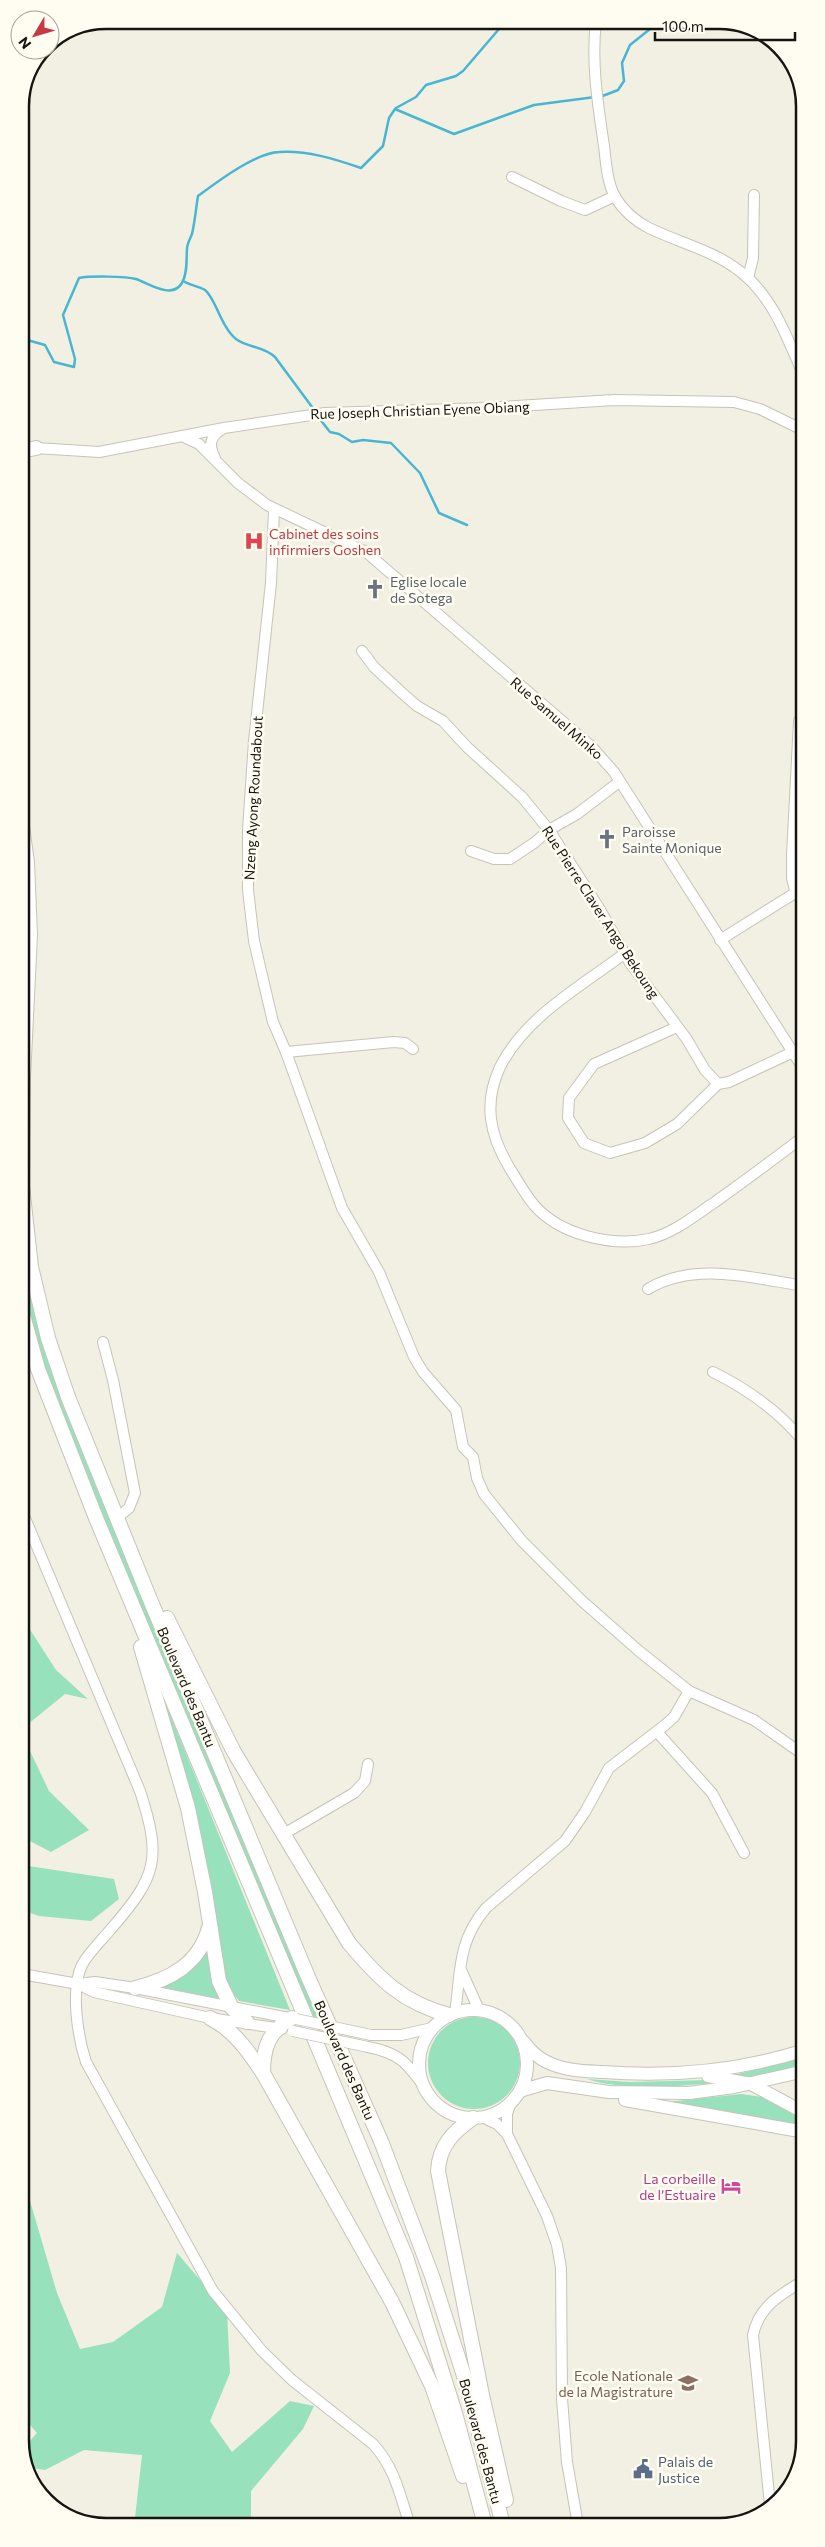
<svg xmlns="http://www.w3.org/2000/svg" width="825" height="2547" viewBox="0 0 825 2547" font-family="Commissioner,sans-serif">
<rect width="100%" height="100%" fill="#f2f0e3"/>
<!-- green -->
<g fill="#98e1bd">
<path d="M21,1241L33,1302L321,2022L312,2020L66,1429L35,1339L23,1293Z"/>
<path d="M22,1617L56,1670L88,1699L65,1694L22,1729Z"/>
<path d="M163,1697L290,2010L239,2001L226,1984L198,1820Z"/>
<path d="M22,1734L49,1791L89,1830L51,1852L22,1837Z"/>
<path d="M22,1865L114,1879L119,1899L91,1921L39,1916L22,1910Z"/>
<path d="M208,1943L220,1999L160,1987Z"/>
<circle cx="474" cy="2063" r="46"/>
<path d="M805,2057V2062C784,2070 755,2083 734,2075Z"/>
<path d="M587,2079L630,2082L711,2080L716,2083C679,2086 622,2091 587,2079Z"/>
<path d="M741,2094L762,2097L805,2121V2127L667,2102Z"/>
<path d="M23,2177L57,2293L80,2349L113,2342L162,2307L177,2253L227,2311L230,2373L210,2421L232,2452L290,2401L314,2406L303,2429L251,2491V2526L134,2527L142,2455L84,2450L45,2470L25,2467C17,2454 28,2443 37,2433L23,2417Z"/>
</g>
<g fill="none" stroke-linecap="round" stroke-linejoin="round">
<!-- stream -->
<g stroke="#48b6d3" stroke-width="2.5">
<path d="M600,97L618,90L624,81L622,63L630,45L660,21"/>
<path d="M396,108L416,97L426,85L456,76L463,71L499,29L502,22"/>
<path d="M183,281C189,285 198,286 205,290C215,297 221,327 236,339C248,348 263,346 275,357L315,411"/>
<path d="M20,338L45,345L54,362L74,367L75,359L63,315L79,278C89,276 126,276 136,279C148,283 172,300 182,283C188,272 186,260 187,249C187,244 190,239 192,234C195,221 196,208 198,196C217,182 255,153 279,152C306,150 335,159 361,168L383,146L389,118L395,109L454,134L534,105L595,97"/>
<path d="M319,418L330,432L339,434L352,442L363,440L391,443L420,473L439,513L467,525"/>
</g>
<defs>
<g id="minor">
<path d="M596,21C591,63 598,105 604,146C606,162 607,182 615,197C623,210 635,221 649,228C684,245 719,251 749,279C776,305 788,340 803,374"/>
<path d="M512,177L561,201L585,210L615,196"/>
<path d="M748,278L753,258L754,195"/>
<path d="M182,436L199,444L238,483L267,505L366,552L591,746L614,772L803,1068"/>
<path d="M36,448L99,452L224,428L325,413L486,408L614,400L734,402L760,409L803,430"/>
<path d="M215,458C208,445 210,437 222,429"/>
<path d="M274,509L271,583L254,741L248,830V890L254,941L273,1022L286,1052L342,1208L379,1272L414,1357L423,1372L456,1410L463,1447L473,1457L477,1478L484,1494L522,1541L581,1600L639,1651L689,1691"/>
<path d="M362,651L374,667L401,692L417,706L443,721L467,747L522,797L549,830L599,908L630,963L686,1038L705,1070L718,1084"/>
<path d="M471,851L494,859H510L534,843L549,830L577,814L619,782"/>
<path d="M795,891L792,878V855L799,721"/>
<path d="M720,940L803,888"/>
<path d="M624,954C581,986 525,1017 500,1067C483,1104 490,1135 509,1167C517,1180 525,1194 534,1205C560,1235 612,1247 649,1239C674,1233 694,1216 715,1202C745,1181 774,1159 803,1137"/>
<path d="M677,1027L594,1064L569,1098L568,1118L584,1143L610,1153L645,1143L677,1124L718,1084"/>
<path d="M286,1052L394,1042L405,1043L413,1049"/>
<path d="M718,1084L729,1082L793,1052"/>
<path d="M648,1289C694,1261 753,1278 804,1286"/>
<path d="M103,1342L113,1380L135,1493L129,1508L117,1518"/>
<path d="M713,1372C747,1389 780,1412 804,1442"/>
<path d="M22,1511L140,1791C162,1859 157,1876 111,1929C102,1940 89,1952 82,1965C70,1989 78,2038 86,2062L213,2291L262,2351L292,2380L373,2444C395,2468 400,2495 410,2526"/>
<path d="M657,1732L712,1793L744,1853"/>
<path d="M282,1835L354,1793L365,1781L368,1764"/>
<path d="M462,1972L479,2010"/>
<path d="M22,1974L78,1984L94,1992L210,2018L282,2029"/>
<path d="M78,1984L95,1982L135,1988L294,2019"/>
<path d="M455,2013C461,1972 457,1942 486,1908L565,1841L585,1812L609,1768L665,1725L674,1717L689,1691L754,1720L804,1755"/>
<path d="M371,2035H401L432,2028"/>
<path d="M368,2047C400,2053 407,2063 426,2089"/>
<path d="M482,2117L497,2124L507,2134L547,2216L557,2245L561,2268L562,2399L567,2462L578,2525"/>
<path d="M507,2134V2114L511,2102"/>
<path d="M770,2505L753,2335C759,2306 781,2294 805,2280"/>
</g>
<g id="major">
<circle cx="473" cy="2064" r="54"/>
<path d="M524,2042C530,2050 538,2058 547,2062C565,2071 584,2071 603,2072C670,2077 740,2071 805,2050"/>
<path d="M708,2076L751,2084L805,2113"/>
<path d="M520,2091L547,2083L609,2092L689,2093L734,2087L805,2071"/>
<path d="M625,2100L805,2132"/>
</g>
<g id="highway">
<path d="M21,451L36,448"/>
<path d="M21,820L27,862L30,935L23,1078L22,1186L31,1267L48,1338L68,1397L149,1597L308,1977L381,2141L432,2276L465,2379L503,2525"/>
<path d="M22,1312L38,1369L96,1518L406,2257L455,2413L485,2525"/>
<path d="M167,1618L234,1752L349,1943C379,1979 403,2003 449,2015"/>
<path d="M141,1647L188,1808L205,1892L219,1981L232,2008L247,2022"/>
<path d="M135,1988C170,1980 199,1964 209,1928"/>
<path d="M210,2018C234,2030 248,2051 263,2073L392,2302L432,2386L463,2476"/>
<path d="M263,2073C263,2047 269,2031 292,2018"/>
<path d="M473,2118C453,2132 439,2146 438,2171L482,2395L506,2500"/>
</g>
</defs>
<!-- minor casing -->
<use href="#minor" stroke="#c6c4b7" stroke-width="12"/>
<!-- major casing -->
<use href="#major" stroke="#c6c4b7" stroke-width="14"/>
<!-- highway casing -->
<use href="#highway" stroke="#c6c4b7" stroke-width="16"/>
<!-- minor -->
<use href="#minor" stroke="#fff" stroke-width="10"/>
<!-- major -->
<use href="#major" stroke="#fff" stroke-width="12"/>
<!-- highway -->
<use href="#highway" stroke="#fff" stroke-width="14"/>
<defs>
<g id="minor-bridge">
<path d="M296,2019L371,2035"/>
<path d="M293,2031L368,2047"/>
</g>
</defs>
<!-- minor-bridge casing -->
<use href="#minor-bridge" stroke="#c6c4b7" stroke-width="12" stroke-linecap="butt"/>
<!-- minor-bridge -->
<use href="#minor-bridge" stroke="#fff" stroke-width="10"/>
</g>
<!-- icons -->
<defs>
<symbol id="hospital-bare" viewBox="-9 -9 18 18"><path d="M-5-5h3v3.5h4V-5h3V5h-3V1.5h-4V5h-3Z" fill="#e0444e" stroke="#fffdf2" stroke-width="2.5" paint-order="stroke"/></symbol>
<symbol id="church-bare" viewBox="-9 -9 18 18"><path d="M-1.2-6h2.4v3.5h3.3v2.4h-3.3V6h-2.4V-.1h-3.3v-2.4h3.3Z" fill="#6b7280" stroke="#fffdf2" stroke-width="2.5" paint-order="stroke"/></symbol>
<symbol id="hotel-bare" viewBox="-9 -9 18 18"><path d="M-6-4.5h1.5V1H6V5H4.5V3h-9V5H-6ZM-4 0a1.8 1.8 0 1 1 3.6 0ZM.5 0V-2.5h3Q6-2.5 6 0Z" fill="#d1479c" stroke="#fffdf2" stroke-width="2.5" paint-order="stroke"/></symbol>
<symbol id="university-bare" viewBox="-9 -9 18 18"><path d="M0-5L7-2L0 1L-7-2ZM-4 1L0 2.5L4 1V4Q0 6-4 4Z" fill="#8d6e63" stroke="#fffdf2" stroke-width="2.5" paint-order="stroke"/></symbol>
<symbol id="civic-bare" viewBox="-9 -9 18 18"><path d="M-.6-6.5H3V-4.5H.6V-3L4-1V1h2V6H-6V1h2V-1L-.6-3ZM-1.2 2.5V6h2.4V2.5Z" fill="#5c6f8a" stroke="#fffdf2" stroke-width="2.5" paint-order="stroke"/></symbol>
</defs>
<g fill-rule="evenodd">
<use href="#hospital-bare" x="240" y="527" width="28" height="28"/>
<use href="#church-bare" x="361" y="575" width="28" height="28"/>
<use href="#church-bare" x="593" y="825" width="28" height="28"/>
<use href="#hotel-bare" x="717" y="2172" width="28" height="28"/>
<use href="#university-bare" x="674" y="2369" width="28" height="28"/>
<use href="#civic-bare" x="629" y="2455" width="28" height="28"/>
</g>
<g text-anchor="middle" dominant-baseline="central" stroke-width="5" stroke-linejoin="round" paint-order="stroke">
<!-- street labels -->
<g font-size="14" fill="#151410" stroke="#fffdf2">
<text transform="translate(420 410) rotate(-2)">Rue Joseph Christian Eyene Obiang</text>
<text transform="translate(557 718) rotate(41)">Rue Samuel Minko</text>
<text transform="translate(253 798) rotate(-87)">Nzeng Ayong Roundabout</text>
<text transform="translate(601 912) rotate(57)">Rue Pierre Claver Ango Bekoung</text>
<text transform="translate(187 1687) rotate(67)">Boulevard des Bantu</text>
<text transform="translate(345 2060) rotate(66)">Boulevard des Bantu</text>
<text transform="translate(481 2441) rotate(75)">Boulevard des Bantu</text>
</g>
<!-- health labels -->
<g font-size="14" fill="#be3a42" stroke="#fffdf2" text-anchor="start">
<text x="269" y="533">Cabinet des soins<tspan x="269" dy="16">infirmiers Goshen</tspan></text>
</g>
<!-- worship labels -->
<g font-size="14" fill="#5b616d" stroke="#fffdf2" text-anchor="start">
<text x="390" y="581">Eglise locale<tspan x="390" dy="16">de Sotega</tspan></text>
<text x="622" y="831">Paroisse<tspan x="622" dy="16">Sainte Monique</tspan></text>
</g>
<!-- hotel labels -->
<g font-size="14" fill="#b23c85" stroke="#fffdf2" text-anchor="end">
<text x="716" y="2178">La corbeille<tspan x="716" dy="16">de l’Estuaire</tspan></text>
</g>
<!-- education labels -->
<g font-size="14" fill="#785e54" stroke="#fffdf2" text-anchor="end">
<text x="673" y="2375">Ecole Nationale<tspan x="673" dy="16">de la Magistrature</tspan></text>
</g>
<!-- service labels -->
<g font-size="14" fill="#4e5e75" stroke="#fffdf2" text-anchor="start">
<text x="658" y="2461">Palais de<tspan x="658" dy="16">Justice</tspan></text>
</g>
</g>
<!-- crop -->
<path d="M0 0H825V2547H0ZM106 29H719A77 77 0 0 1 796 106V2441A77 77 0 0 1 719 2518H106A77 77 0 0 1 29 2441V106A77 77 0 0 1 106 29Z" fill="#fffdf2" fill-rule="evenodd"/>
<path fill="none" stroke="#151410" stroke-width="2.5" d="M106 29H719A77 77 0 0 1 796 106V2441A77 77 0 0 1 719 2518H106A77 77 0 0 1 29 2441V106A77 77 0 0 1 106 29Z"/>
<!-- north arrow -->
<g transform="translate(35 35) rotate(232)"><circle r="24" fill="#fffdf2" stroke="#a1a098"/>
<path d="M0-4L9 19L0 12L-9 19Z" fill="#c83845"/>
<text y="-8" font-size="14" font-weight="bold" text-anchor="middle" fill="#151410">N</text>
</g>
<!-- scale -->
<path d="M655 32v8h140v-8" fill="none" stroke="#151410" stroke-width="2.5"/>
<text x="662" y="32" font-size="15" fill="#151410" stroke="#fffdf2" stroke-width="4" paint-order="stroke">100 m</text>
</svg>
